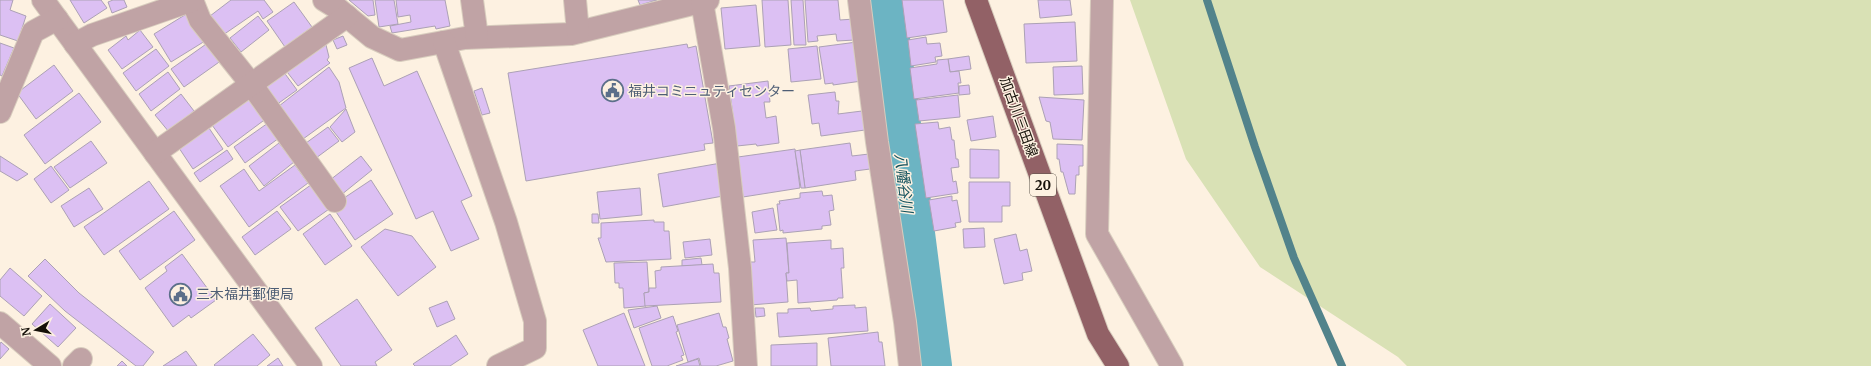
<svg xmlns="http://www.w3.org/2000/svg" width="1871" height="366" viewBox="0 0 1871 366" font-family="Merriweather,'Noto Sans JP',serif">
<rect width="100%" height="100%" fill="#fdf1e1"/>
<!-- green -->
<path fill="#d9e1b5" d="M1130,0H1871V366H1407L1398,357L1260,267L1186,159Z"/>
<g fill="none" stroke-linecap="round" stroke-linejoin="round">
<!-- stream -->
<path stroke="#52838b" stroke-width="8" d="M1207,0L1255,147L1294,258L1342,366"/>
<!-- river -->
<path stroke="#6cb4c3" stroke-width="48" d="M881,0L928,366"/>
</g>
<!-- building -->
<g fill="#dcc0f3" stroke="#aca1b5">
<path d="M0,0H13L10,10L26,16L18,41L0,35Z"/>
<path d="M70,0H101L107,8L84,23Z"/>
<path d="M113,0H124L127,7L112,13L108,2Z"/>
<path d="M231,0H264L273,12L263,19L258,11L223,35L210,16Z"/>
<path d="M349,0H373L375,15L368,16Z"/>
<path d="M375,0H394L398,24L379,27Z"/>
<path d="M396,0H445L450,26L436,29L435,26L392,33L390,26L411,22L410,15L398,17Z"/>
<path d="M638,0H657L640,5Z"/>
<path d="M762,0H788L791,45L765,47Z"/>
<path d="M791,0H803L806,45H794Z"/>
<path d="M805,0H838L840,20L854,19L855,40L837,41L836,34L817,36L818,41L808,42Z"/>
<path d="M902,0H943L947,32L907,38Z"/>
<path d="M1038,0H1070L1072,15L1040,18Z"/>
<path d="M294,2L312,27L285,47L267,21Z"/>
<path d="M756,5L760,46L725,49L721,8Z"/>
<path d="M188,13L205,41L171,62L154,34Z"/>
<path d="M258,16L269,30L241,52L230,38Z"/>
<path d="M1075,22L1077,61L1026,63L1024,24Z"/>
<path d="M140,30L153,47L122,69L108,50L126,36L128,40Z"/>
<path d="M343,36L347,45L337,49L333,40Z"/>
<path d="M926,37L927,44L940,43L942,56L935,57L936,62L911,66L908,40Z"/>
<path d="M209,42L222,60L184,87L171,69Z"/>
<path d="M319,42L323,47L326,45L329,57L327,60L330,63L298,86L284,68Z"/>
<path d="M857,42L862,81L833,85V83L825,84L819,47Z"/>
<path d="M0,43L14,48L2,76L0,75Z"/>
<path d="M687,44L688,48L696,46L713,143L704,144L705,150L526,181L508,73Z"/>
<path d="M817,46L821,79L791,82L788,49Z"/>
<path d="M156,49L169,66L136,91L123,73Z"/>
<path d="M969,56L971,69L950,72L948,59Z"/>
<path d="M372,58L384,86L417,71L472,196L461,201L479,239L451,251L433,211L416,219L349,68Z"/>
<path d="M948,59L950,72L959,71L961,83H958L959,93L914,99L910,68L937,64V60Z"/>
<path d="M54,65L73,91L36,119L17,93Z"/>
<path d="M1082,66L1083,94L1054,95L1053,67Z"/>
<path d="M329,67L339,82L346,108L303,139L279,106Z"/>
<path d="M283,71L297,90L276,105L262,86Z"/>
<path d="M168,72L180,89L151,111L139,94Z"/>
<path d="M768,81L770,102H764L766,118L776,116L779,143L757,146L756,144L737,146L729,86Z"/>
<path d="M969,85L970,94L959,95V86Z"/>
<path d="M482,88L490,113L482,115L474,91Z"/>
<path d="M835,92L836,101H839L838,114L862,111L865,130L821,136L819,123L812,124L808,95Z"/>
<path d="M79,93L101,122L45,164L24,135Z"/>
<path d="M181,94L194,111L169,132L155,115Z"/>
<path d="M958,95L960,117L919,121L916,100Z"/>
<path d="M250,96L267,118L228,147L212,125Z"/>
<path d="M1039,97L1084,100L1082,140L1053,139L1050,122L1046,121Z"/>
<path d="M346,109L355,132L342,142L330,127Z"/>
<path d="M993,116L996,137L971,141L967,120Z"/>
<path d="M938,122L939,129L950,127L952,140H954L956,159H958L959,167L951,168L953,182L956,181L958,193L926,198L915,124Z"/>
<path d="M268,123L279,138L245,163L234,147Z"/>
<path d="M328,127L339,141L316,158L306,143Z"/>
<path d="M209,128L223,149L193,169L179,148Z"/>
<path d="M91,141L107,163L70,188L54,167Z"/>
<path d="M279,143L294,162L264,186L249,166Z"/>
<path d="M850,143L852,156L869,154L870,169L855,171L856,180L805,188L800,150Z"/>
<path d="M1057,144L1083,145V166H1079V175H1076L1075,194H1069L1063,172H1061L1059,159H1057Z"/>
<path d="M795,149L800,188L743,197L738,157Z"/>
<path d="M970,149L999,150V178H970Z"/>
<path d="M227,150L233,159L200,182L194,173Z"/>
<path d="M800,150L805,188H801L795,151Z"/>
<path d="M0,156L28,174L17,181L0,171Z"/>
<path d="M361,156L372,170L341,195L330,180Z"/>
<path d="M721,163L723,196L663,207L658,174Z"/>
<path d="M295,165L308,183L249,227L220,186L244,169L259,191Z"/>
<path d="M51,166L69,190L51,203L34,179Z"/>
<path d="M371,180L393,214L355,240L332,206Z"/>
<path d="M149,181L169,209L104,255L84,227Z"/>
<path d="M315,182L332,207L298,231L280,207Z"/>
<path d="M969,182H1010V206H1002V222H969Z"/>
<path d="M89,188L103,209L74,227L61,206Z"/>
<path d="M640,188L642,215L600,219L597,192Z"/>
<path d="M822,191L823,196L832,195L834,210L829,211L831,225L822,226V229L783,233V230L780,231L777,204H780L779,201L800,198V193Z"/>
<path d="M952,196V201L957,200L961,222L955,223L956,227L934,231L929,200Z"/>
<path d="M773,208L777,230L755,233L752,212Z"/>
<path d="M174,211L195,240L140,280L119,251Z"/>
<path d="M277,211L291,229L255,255L242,237Z"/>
<path d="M330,214L352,246L325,265L303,234Z"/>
<path d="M592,214H598L599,223H592Z"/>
<path d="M654,220V222H664V231H669L671,259L606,262L598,238H601V223Z"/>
<path d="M984,228L985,247L964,248L963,229Z"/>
<path d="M385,229L412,236L436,267L398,296L361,247Z"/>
<path d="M1016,234L1020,251L1027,249L1032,271L1022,273L1023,280L1004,284L994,239Z"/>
<path d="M786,238L789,273H786L788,302L750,305L747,262H755L753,240Z"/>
<path d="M710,239L712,255L685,258L683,242Z"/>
<path d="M831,240V249L843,248L844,268H841L843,298H838L837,300L798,303L797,280L787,281L786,273H789L787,243Z"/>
<path d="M182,254L216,300L191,318L189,315L173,327L145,288L167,271L165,267Z"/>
<path d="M701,258L702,265L682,266V260Z"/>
<path d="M45,259L79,293L154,352L143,366H136L65,311L28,276Z"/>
<path d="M647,262L649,292L644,293L646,306L624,308L623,288H619V283H615L614,263Z"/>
<path d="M713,264L714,273H719L721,302L645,306L644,293L649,292V288H656L655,271L661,270V267Z"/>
<path d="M10,268L42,296L24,316L0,296V280Z"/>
<path d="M357,299L392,350L375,362L377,366H341L315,328Z"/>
<path d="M447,301L455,319L437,327L429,308Z"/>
<path d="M50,304L76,328L58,347L32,324Z"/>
<path d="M855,305V308L866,307L868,331L779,337L777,313H788V309L810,308L811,311L833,309V306Z"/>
<path d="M657,306L661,318L634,328L628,310Z"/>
<path d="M755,308H764L765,316L756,317Z"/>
<path d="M624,313L645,366H598L583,330Z"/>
<path d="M719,313L723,327H726L729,338L727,339L733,361L716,366H701L699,358L688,362L677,325Z"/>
<path d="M673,316L678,331L676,332L684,355L681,356L683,360L667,366H652L639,328Z"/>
<path d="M878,332L879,342H882L885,366H831L828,338Z"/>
<path d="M253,334L270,355L257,366H215L214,365Z"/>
<path d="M456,335L468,354L450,366H415L413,364Z"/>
<path d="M1,342L9,349L0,359V344Z"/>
<path d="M817,343V366H771V345Z"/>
<path d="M186,351L197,366H163Z"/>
<path d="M278,358L283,366H267Z"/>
<path d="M698,359L700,366H676Z"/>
<path d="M122,361L127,366H117Z"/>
</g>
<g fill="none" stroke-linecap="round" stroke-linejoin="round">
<defs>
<g id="minor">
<path d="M43,0L311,366"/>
<path d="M192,0L200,20L251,84L335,201"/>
<path d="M324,0L337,8L372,37L400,50L465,38L571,34L708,0"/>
<path d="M472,0L477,37"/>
<path d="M575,0L578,32"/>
<path d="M859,0L877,142L905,322L910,366"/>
<path d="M1102,0L1097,234L1172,366"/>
<path d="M702,2L724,128L740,268L746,366"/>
<path d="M444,42L506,222L535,321V348L498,366"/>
<path d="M75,44L92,35L193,0"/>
<path d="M0,112L33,32L57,19"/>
<path d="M155,153L347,16"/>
<path d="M0,323L50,366"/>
<path d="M74,366L81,359"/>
</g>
<path id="major" d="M976,0L1098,334L1118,366"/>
</defs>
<!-- minor casing -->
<use href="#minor" stroke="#d8cdbe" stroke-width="24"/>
<!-- major casing -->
<use href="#major" stroke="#d8cdbe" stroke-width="24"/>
<!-- minor -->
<use href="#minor" stroke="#c0a3a5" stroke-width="22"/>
<!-- major -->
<use href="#major" stroke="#926166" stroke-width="22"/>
</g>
<!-- icons -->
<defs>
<symbol id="civic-ring" viewBox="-11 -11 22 22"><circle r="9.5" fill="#fdf1e1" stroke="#5c6f8a" stroke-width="1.5"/><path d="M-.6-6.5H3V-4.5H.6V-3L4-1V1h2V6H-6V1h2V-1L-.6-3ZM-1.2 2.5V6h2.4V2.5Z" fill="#5c6f8a"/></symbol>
</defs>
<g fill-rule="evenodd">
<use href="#civic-ring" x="600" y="78" width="25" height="25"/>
<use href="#civic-ring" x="168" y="282" width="25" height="25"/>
</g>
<g text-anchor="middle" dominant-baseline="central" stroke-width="3" stroke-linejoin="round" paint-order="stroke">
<!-- shield labels -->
<rect fill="#fdf1e1" stroke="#5b544a" stroke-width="1" x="1030" y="174" width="26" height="22" rx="3"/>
<g font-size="13" font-weight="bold" fill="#151009">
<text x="1043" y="185">20</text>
</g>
<!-- service labels -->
<g font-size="14" fill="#4e5e75" stroke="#fdf1e1" text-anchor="start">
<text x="628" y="91">福井コミニュティセンター</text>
<text x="196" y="294">三木福井郵便局</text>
</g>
<!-- street labels -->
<g font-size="14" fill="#151009" stroke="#fdf1e1">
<text transform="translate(1019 117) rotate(70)">加古川三田線</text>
</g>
<!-- water labels -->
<g font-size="15" font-style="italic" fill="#13525d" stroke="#fdf1e1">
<text transform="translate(904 183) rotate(83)">八幡谷川</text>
</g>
</g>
<!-- north arrow -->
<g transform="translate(36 330) rotate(260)" stroke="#fdf1e1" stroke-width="3" paint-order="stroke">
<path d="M0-3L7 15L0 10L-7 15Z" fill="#151009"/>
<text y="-6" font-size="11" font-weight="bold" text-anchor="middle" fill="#151009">N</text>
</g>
</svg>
